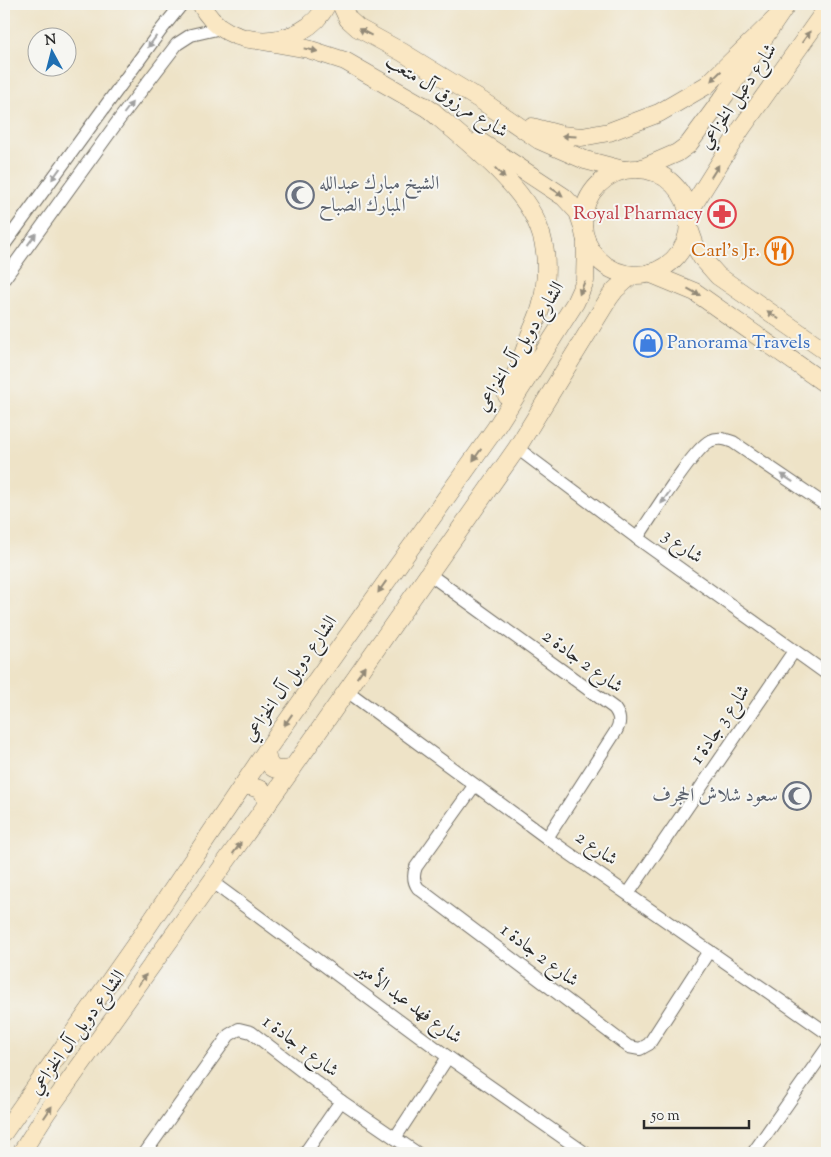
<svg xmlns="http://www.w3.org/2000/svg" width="831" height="1157" viewBox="0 0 831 1157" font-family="'Sorts Mill Goudy',Amiri,serif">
<rect width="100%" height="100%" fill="#f6f6f2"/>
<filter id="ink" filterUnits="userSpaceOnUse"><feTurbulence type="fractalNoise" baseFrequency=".02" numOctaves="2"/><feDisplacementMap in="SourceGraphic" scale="10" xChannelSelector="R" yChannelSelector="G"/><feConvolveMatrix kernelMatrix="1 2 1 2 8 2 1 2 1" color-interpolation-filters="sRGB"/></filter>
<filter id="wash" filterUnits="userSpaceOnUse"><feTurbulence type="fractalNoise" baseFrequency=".0096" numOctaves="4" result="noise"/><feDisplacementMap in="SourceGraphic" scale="20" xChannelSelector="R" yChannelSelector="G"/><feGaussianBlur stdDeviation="1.12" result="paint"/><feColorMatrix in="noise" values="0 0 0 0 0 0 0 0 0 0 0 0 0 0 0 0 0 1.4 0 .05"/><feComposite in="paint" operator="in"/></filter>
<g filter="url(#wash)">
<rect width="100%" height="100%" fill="#eee3c7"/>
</g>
<g filter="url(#ink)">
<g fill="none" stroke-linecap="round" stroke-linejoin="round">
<defs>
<g id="street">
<path d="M4,245L161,30L182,4"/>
<path d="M4,279L121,117L177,44L191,35L221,28"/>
<path d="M517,448L637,538L827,674"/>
<path d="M637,538C651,518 693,449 710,441C718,437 725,439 733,442L827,506"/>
<path d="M429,574L614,708C620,716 621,722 616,731L547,838"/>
<path d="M347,691L547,838L827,1033"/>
<path d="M474,786L416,867C413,875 413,881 418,888L629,1047L640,1049L649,1044L709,951"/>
<path d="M212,882L448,1057L585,1153"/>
<path d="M628,894L794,651"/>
<path d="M395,1138L448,1057"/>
<path d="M145,1153L229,1035L239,1029L251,1032L341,1101L417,1153"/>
<path d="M305,1153L341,1101"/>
<path d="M753,1153L827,1048"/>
</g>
<g id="secondary">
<path d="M201,4C224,53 304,52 327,4"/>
<path d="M341,4L348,19L358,28L402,52L482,101L539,140L585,160L623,170"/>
<path d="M263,41L308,49L345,61L434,112"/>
<path d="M425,106C460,136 523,183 539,228C548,251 547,279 542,303C540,314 534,325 530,335C523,356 515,376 507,396"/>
<path d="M532,127L561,135L582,137L609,132L659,113L707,85L776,18"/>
<path d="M479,141L564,197L578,212L583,227"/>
<path d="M640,169L677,153L688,145L725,95L787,4"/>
<circle cx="636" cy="222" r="53"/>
<path d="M689,212L741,129L827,8"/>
<path d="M689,228L696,248L702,258L718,276L827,352"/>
<path d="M649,273L695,292L827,385"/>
<path d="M266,751C268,770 274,771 292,769"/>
<path d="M242,786H250L262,790L268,804"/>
<path d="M4,1132L142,935L266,751L495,429L575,303L585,281L586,240"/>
<path d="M21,1153L47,1112L292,769L517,448L609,298L615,290L632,275"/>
</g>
</defs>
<!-- street casing -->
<use href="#street" stroke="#6f6b62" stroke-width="14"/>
<!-- secondary casing -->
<use href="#secondary" stroke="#6f6b62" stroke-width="19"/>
<!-- street -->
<use href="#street" stroke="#fff" stroke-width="12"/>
<!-- secondary -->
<use href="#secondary" stroke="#fae7c3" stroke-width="18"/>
</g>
<!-- one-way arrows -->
<defs><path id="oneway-solid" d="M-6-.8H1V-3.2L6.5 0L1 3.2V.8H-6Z" transform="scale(1.25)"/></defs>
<g fill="#928977">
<use href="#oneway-solid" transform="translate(365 32) rotate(-152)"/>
<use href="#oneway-solid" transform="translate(806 37) rotate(-55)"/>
<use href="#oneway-solid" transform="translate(311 50) rotate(13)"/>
<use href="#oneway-solid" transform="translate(716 76) rotate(136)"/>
<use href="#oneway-solid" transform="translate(569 136) rotate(-176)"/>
<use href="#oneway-solid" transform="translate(715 171) rotate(-58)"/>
<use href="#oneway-solid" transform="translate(500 173) rotate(46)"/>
<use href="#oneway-solid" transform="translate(557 192) rotate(33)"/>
<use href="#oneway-solid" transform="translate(582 288) rotate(112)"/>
<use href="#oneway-solid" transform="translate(694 292) rotate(29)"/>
<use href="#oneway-solid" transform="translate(773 315) rotate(-145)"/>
<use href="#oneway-solid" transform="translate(477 455) rotate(125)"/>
<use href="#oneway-solid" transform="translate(382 587) rotate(125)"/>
<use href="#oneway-solid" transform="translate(361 672) rotate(-55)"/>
<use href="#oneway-solid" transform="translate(288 720) rotate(125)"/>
<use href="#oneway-solid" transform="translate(237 848) rotate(-55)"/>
<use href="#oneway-solid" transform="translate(142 980) rotate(-54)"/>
<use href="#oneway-solid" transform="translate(48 1112) rotate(-56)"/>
</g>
<g fill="#a0a0a0">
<use href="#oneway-solid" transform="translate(152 42) rotate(126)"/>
<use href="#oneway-solid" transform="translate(128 108) rotate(-53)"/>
<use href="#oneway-solid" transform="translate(56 174) rotate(126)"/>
<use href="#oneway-solid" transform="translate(32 239) rotate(-54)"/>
<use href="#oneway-solid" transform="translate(787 478) rotate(-146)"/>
<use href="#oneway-solid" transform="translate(665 498) rotate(125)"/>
</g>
</g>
<!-- icons -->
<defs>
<symbol id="mosque-ring" viewBox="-11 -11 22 22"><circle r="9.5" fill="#f6f6f2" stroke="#6b7280" stroke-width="1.5"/><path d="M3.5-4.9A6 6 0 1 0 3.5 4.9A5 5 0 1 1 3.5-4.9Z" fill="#6b7280"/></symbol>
<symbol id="pharmacy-ring" viewBox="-11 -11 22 22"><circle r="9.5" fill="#f6f6f2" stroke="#e0444e" stroke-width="1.5"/><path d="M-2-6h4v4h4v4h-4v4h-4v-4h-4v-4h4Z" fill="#e0444e"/></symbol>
<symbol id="restaurant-ring" viewBox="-11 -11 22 22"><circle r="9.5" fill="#f6f6f2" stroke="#e8710a" stroke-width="1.5"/><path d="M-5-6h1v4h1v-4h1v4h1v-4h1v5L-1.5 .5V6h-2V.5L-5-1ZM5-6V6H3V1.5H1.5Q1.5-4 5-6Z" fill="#e8710a"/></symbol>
<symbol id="shop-ring" viewBox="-11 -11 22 22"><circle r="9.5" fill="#f6f6f2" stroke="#3f7fe0" stroke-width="1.5"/><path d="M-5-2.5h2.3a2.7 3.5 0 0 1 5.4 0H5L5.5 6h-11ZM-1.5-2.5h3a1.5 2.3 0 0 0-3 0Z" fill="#3f7fe0"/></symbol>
</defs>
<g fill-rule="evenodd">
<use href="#mosque-ring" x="284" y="179" width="32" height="32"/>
<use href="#pharmacy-ring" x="706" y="198" width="32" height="32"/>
<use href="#restaurant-ring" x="763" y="235" width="32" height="32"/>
<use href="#shop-ring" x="632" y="327" width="32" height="32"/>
<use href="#mosque-ring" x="781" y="780" width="32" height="32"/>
</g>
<g text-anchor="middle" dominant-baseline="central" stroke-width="4" stroke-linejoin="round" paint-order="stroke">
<!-- street labels -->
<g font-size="19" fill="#2b2b2b" stroke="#f6f6f2">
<text transform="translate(446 97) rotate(32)">شارع مرزوق آل متعب</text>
<text transform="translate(739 97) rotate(-56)">شارع دعبل الخزاعي</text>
<text transform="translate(521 347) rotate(-58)">الشارع دوبل آل الخزاعي</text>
<text transform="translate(682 547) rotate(36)">شارع 3</text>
<text transform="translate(582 662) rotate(36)">شارع 2 جادة 2</text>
<text transform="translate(291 679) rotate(-55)">الشارع دوبل آل الخزاعي</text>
<text transform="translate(721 725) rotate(-56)">شارع 3 جادة 1</text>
<text transform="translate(596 849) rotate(35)">شارع 2</text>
<text transform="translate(539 956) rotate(37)">شارع 2 جادة 1</text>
<text transform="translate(409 1004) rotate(36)">شارع فهد عبد الأمير</text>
<text transform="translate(78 1033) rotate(-54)">الشارع دوبل آل الخزاعي</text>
<text transform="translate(300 1047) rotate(37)">شارع 1 جادة 1</text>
</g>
<!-- worship labels -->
<g font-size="19" fill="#5b616d" stroke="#f6f6f2" text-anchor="start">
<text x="319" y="184">الشيخ مبارك عبدالله<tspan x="319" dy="22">المبارك الصباح</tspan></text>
<text x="778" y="796" text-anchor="end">سعود شلاش الحجرف</text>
</g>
<!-- health labels -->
<g font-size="19" fill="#be3a42" stroke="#f6f6f2" text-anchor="end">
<text x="703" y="214">Royal Pharmacy</text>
</g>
<!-- food labels -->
<g font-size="19" fill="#c56008" stroke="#f6f6f2" text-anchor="end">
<text x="760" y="251">Carl's Jr.</text>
</g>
<!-- shop labels -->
<g font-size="19" fill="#366cbe" stroke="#f6f6f2" text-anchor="start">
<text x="667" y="343">Panorama Travels</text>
</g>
</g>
<!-- margin -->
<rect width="831" height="1157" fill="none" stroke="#f6f6f2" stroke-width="20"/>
<!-- north arrow -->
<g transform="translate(52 52) rotate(353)"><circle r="24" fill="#f6f6f2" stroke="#a5a5a2"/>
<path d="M0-4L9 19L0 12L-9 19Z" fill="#1f6fb2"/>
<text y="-8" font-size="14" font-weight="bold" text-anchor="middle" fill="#2b2b2b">N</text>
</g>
<!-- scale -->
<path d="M644 1120v8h105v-8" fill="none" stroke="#2b2b2b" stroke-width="2.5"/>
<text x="651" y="1120" font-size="15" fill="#2b2b2b" stroke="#f6f6f2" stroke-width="4" paint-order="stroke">50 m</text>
</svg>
